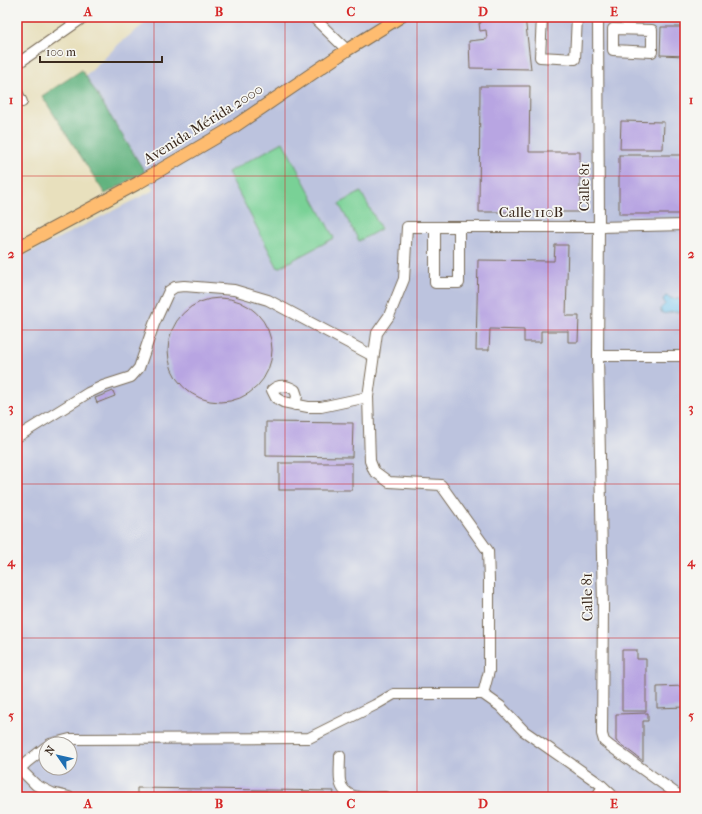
<svg xmlns="http://www.w3.org/2000/svg" width="702" height="814" viewBox="0 0 702 814" font-family="'IM FELL French Canon',serif">
<rect width="100%" height="100%" fill="#f6f6f2"/>
<filter id="ink" filterUnits="userSpaceOnUse"><feTurbulence type="fractalNoise" baseFrequency=".025" numOctaves="2"/><feDisplacementMap in="SourceGraphic" scale="8" xChannelSelector="R" yChannelSelector="G"/><feConvolveMatrix kernelMatrix="1 2 1 2 8 2 1 2 1" color-interpolation-filters="sRGB"/></filter>
<filter id="wash" filterUnits="userSpaceOnUse"><feTurbulence type="fractalNoise" baseFrequency=".012" numOctaves="4" result="noise"/><feDisplacementMap in="SourceGraphic" scale="16" xChannelSelector="R" yChannelSelector="G"/><feGaussianBlur stdDeviation="0.9" result="paint"/><feColorMatrix in="noise" values="0 0 0 0 0 0 0 0 0 0 0 0 0 0 0 0 0 1.4 0 .05"/><feComposite in="paint" operator="in"/></filter>
<g filter="url(#wash)">
<rect width="100%" height="100%" fill="#e8e0bd"/>
<!-- industrial -->
<path fill="#bcc3de" fill-rule="evenodd" d="M153,17H685V797H17V259L154,190L85,77L120,43ZM46,744H70V768H46Z"/>
<!-- green -->
<g fill="#79d196" stroke="#5a7e5a">
<path d="M283,142L334,238L278,268L228,172Z"/>
<path d="M361,192L381,229L359,241L339,204Z"/>
</g>
<!-- forest -->
<path fill="#62b37f" stroke="#4e6e4e" d="M82,70L145,172L105,194L42,96Z"/>
<!-- water -->
<path fill="#72c2ed" stroke="#567686" d="M666,296L673,299L677,298L682,300L685,299V311C680,312 676,312 672,312C668,313 666,314 662,313L660,309L665,304L663,299Z"/>
<g id="blocks">
<!-- building -->
<g fill="#b8a5e2">
<path d="M480,17H525L531,69L470,68L469,41L487,39L486,30L480,31L479,23H481Z"/>
<path d="M661,27H685V56L660,55Z"/>
<path d="M480,86H530L529,152H580V212H479Z"/>
<path d="M621,121L664,122L663,149H620Z"/>
<rect x="619" y="155" width="66" height="59"/>
<path d="M555,245H568L566,316H579L578,342H568V331H541V342H524V330L490,329L489,350H476L478,260L554,261Z"/>
<circle cx="220" cy="350" r="52"/>
<path d="M113,391L115,396L97,403L95,398Z"/>
<path d="M266,422L353,423L352,457L266,456Z"/>
<rect x="279" y="463" width="73" height="27"/>
<path d="M622,650H637V659H646V711H622Z"/>
<path d="M685,686V707L657,708V687Z"/>
<path d="M648,713V721H643V761L616,741V714Z"/>
<path d="M137,788L334,791L333,797H137Z"/>
</g>
</g>
</g>
<g filter="url(#ink)">
<use href="#blocks" fill-opacity="0" stroke="#786a56" stroke-width="1"/>
<g fill="none" stroke-linecap="round" stroke-linejoin="round">
<defs>
<g id="minor">
<path d="M313,17L347,50"/>
<path d="M542,17L540,57L575,59L577,17"/>
<path d="M598,17L599,227L598,356L603,606L602,734L604,741L610,746L681,797"/>
<path d="M613,29L652,30V52L613,50Z"/>
<path d="M17,64L84,17"/>
<path d="M17,92L22,102"/>
<path d="M435,227V283H459V227"/>
<path d="M598,356H685"/>
<path d="M295,405L297,396L295,390C287,385 279,384 272,390L276,398L283,402L308,407H321L368,397"/>
<path d="M17,437L88,393L103,386L131,377L139,368L154,324L169,291L175,287L184,286L234,290L268,300L373,356"/>
<path d="M483,694L489,671V580L488,551L441,485L389,482L374,471L370,461L368,397L377,333L389,316L404,279L407,227H599L685,225"/>
<path d="M50,744L70,739L309,738L375,705L394,694H483L500,706L524,731L600,784L614,797"/>
<path d="M340,756C340,764 339,773 340,781C344,802 369,797 385,797"/>
<path d="M20,769L36,785L52,793L69,797"/>
<path d="M17,772L27,762L46,747"/>
<path d="M596,797L603,787"/>
</g>
<path id="major" d="M17,248L138,183L232,128L347,50L400,17"/>
</defs>
<!-- minor casing -->
<use href="#minor" stroke="#786a56" stroke-width="12"/>
<!-- major casing -->
<use href="#major" stroke="#786a56" stroke-width="14"/>
<!-- minor -->
<use href="#minor" stroke="#fff" stroke-width="10"/>
<!-- major -->
<use href="#major" stroke="#febc70" stroke-width="12"/>
</g>
</g>
<!-- grid -->
<path fill="none" stroke="#d62828" stroke-width="1" stroke-opacity="0.55" d="M154,17V797M285,17V797M417,17V797M548,17V797M17,176H685M17,330H685M17,484H685M17,638H685"/>
<g text-anchor="middle" dominant-baseline="central" stroke-width="3.5" stroke-linejoin="round" paint-order="stroke">
<!-- street labels -->
<g font-size="15" fill="#3b2a1e" stroke="#f6f6f2">
<text transform="translate(203 124) rotate(-32)">Avenida Mérida 2000</text>
<text transform="translate(584 187) rotate(-90)">Calle 81</text>
<text x="531" y="212">Calle 110B</text>
<text transform="translate(587 597) rotate(-91)">Calle 81</text>
</g>
</g>
<!-- margin -->
<rect width="702" height="814" fill="none" stroke="#f6f6f2" stroke-width="44"/>
<!-- north arrow -->
<g transform="translate(58 756) rotate(304)"><circle r="19" fill="#f6f6f2" stroke="#aba49d"/>
<path d="M0-3L7 15L0 10L-7 15Z" fill="#1f6fb2"/>
<text y="-6" font-size="11" font-weight="bold" text-anchor="middle" fill="#3b2a1e">N</text>
</g>
<!-- scale -->
<path d="M40 56v6h122v-6" fill="none" stroke="#3b2a1e" stroke-width="2"/>
<text x="46" y="56" font-size="12" fill="#3b2a1e" stroke="#f6f6f2" stroke-width="3" paint-order="stroke">100 m</text>
<rect x="22" y="22" width="658" height="770" fill="none" stroke="#d62828" stroke-width="1.5"/>
<g font-size="13" text-anchor="middle" font-weight="bold" fill="#d62828">
<text x="88" y="16">A</text>
<text x="219" y="16">B</text>
<text x="351" y="16">C</text>
<text x="483" y="16">D</text>
<text x="614" y="16">E</text>
<text x="11" y="104">1</text>
<text x="691" y="104">1</text>
<text x="11" y="258">2</text>
<text x="691" y="258">2</text>
<text x="11" y="412">3</text>
<text x="691" y="412">3</text>
<text x="11" y="566">4</text>
<text x="691" y="566">4</text>
<text x="11" y="720">5</text>
<text x="691" y="720">5</text>
<text x="88" y="808">A</text>
<text x="219" y="808">B</text>
<text x="351" y="808">C</text>
<text x="483" y="808">D</text>
<text x="614" y="808">E</text>
</g>
</svg>
